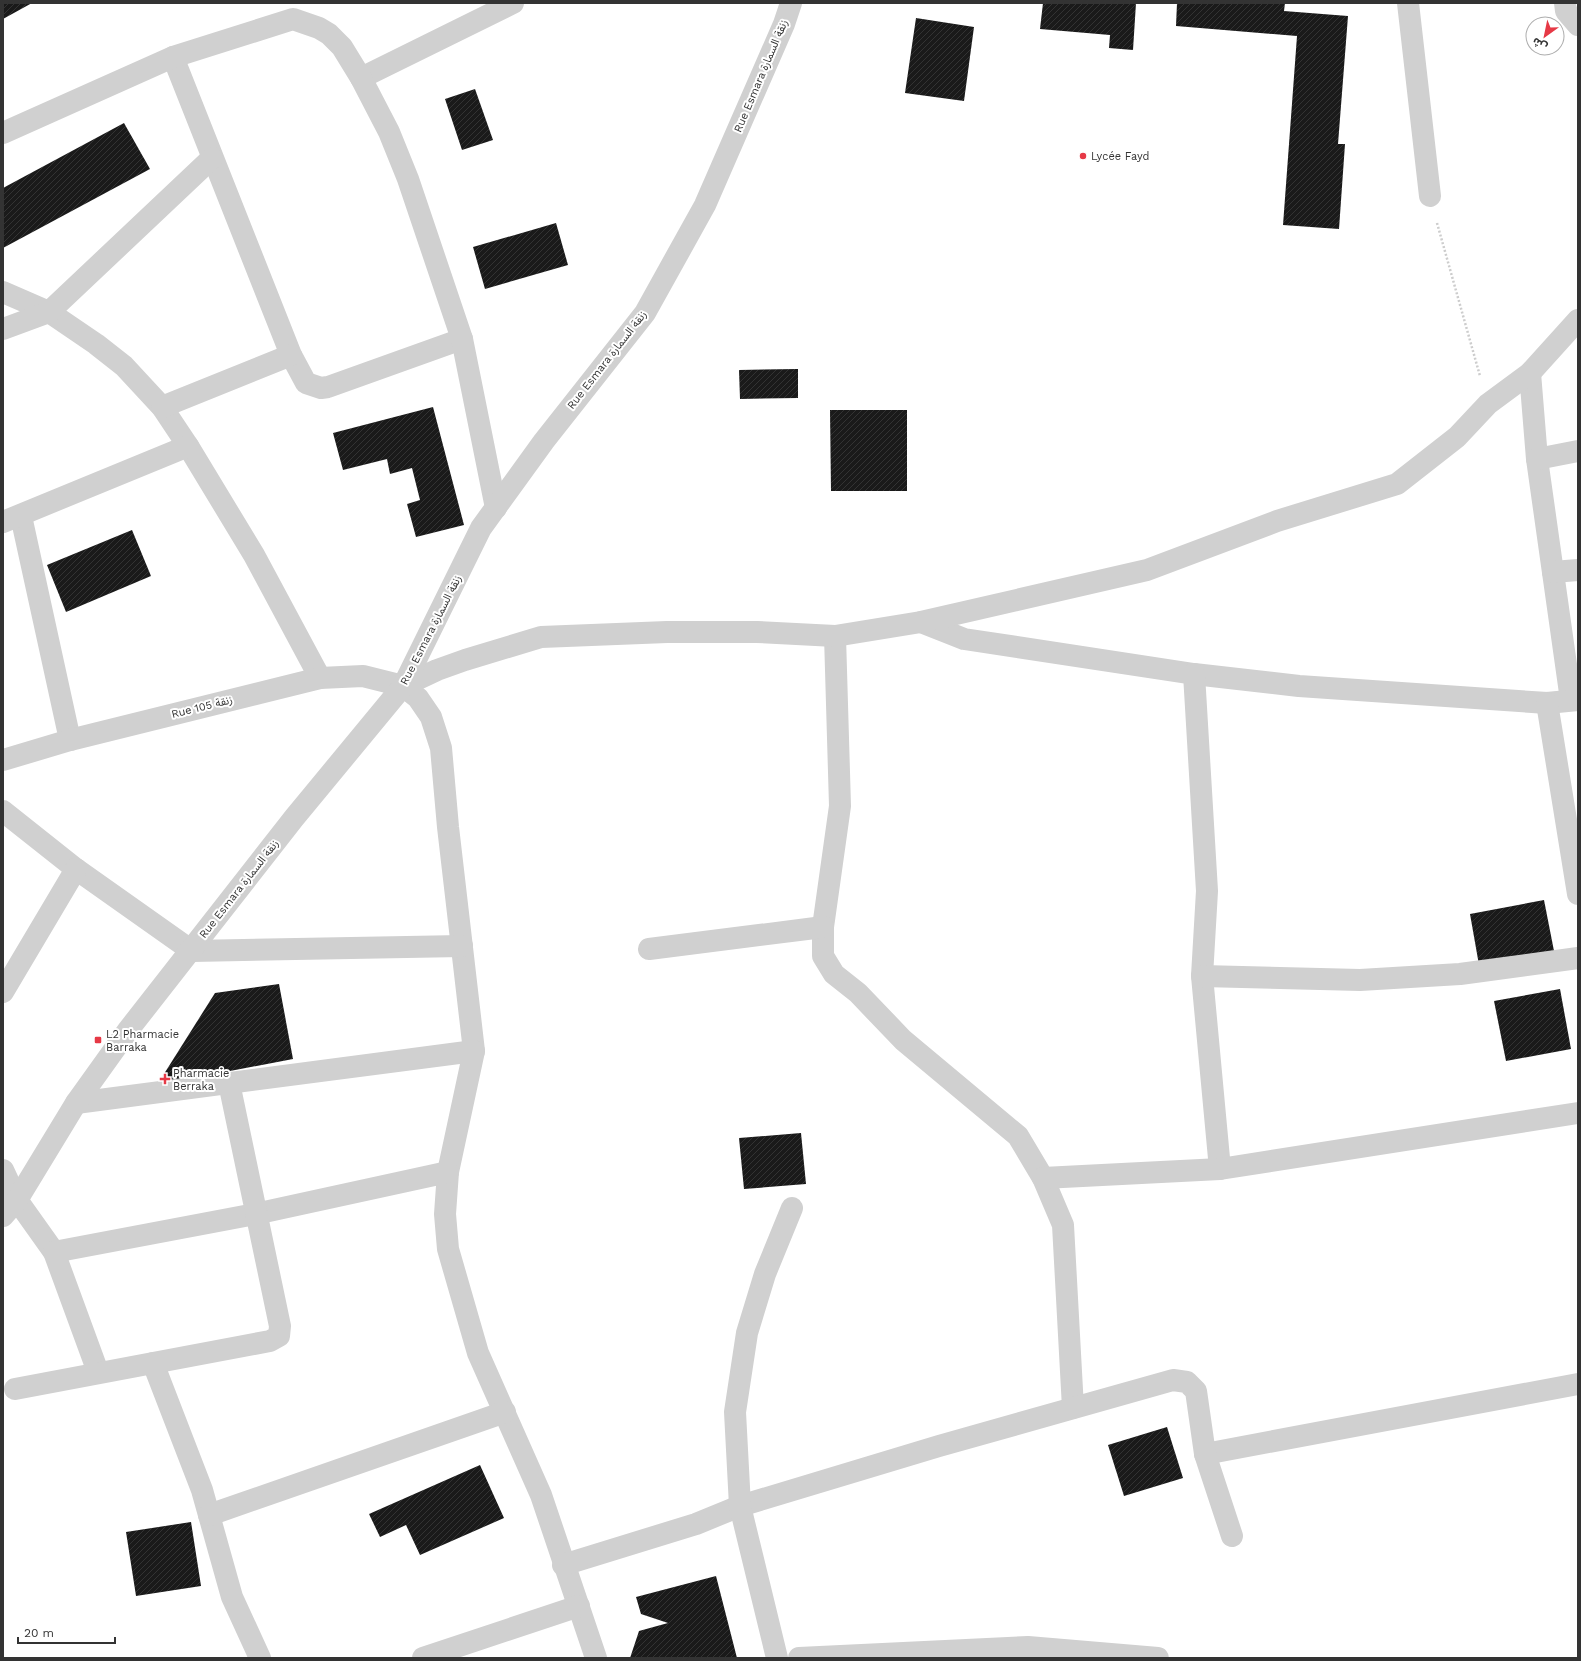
<svg xmlns="http://www.w3.org/2000/svg" width="1581" height="1661" viewBox="0 0 1581 1661" font-family="'Work Sans','Noto Sans Arabic',sans-serif">
<defs>
<pattern id="building-hatch" width="6" height="6" patternUnits="userSpaceOnUse"><rect width="6" height="6" fill="#1a1a1a"/><path d="M-1 1l2-2M0 6l6-6M5 7l2-2" fill="none" stroke="#333"/></pattern>
</defs>
<rect width="100%" height="100%" fill="#fff"/>
<!-- building -->
<g fill="url(#building-hatch)">
<path d="M3,3H32L3,19Z"/>
<path d="M1043,3H1136L1133,50L1109,48L1110,35L1040,29Z"/>
<path d="M1177,3H1285L1284,11L1348,16L1338,144H1345L1339,229L1283,225L1297,36L1176,26Z"/>
<path d="M916,18L974,27L964,101L905,93Z"/>
<path d="M475,89L493,140L462,150L445,99Z"/>
<path d="M124,123L150,169L3,248V188Z"/>
<path d="M556,223L568,265L485,289L473,247Z"/>
<path d="M798,369V398L740,399L739,370Z"/>
<path d="M433,407L464,525L416,537L407,504L420,500L412,468L390,474L387,459L343,470L333,433Z"/>
<path d="M830,410H907V491H831Z"/>
<path d="M132,530L151,576L66,612L47,565Z"/>
<path d="M1544,900L1554,951L1479,965L1470,914Z"/>
<path d="M279,984L293,1059L157,1085L215,993Z"/>
<path d="M1560,989L1571,1049L1506,1061L1494,1001Z"/>
<path d="M801,1133L806,1184L744,1189L739,1138Z"/>
<path d="M1167,1427L1183,1478L1124,1496L1108,1445Z"/>
<path d="M480,1465L504,1518L420,1555L406,1525L380,1537L369,1514Z"/>
<path d="M191,1522L201,1586L136,1596L126,1532Z"/>
<path d="M716,1576L737,1658H630L639,1631L668,1623L641,1614L636,1597Z"/>
</g>
<g fill="none" stroke-linecap="round" stroke-linejoin="round">
<!-- path -->
<path stroke="#cdcdcd" stroke-width="2.5" stroke-dasharray="2 2" stroke-linecap="butt" d="M1437,223L1480,376"/>
<!-- minor -->
<g stroke="#d0d0d0" stroke-width="22">
<path d="M1408,3L1430,196"/>
<path d="M1565,3L1566,11L1578,25"/>
<path d="M173,57L291,355L306,383L321,388L328,387L462,339"/>
<path d="M361,78L513,3"/>
<path d="M3,133L173,57L293,19L319,28L329,34L342,47L361,78L389,132L408,179L462,339L496,508"/>
<path d="M3,292L49,312L96,344L124,366L162,407L188,446L254,555L320,678"/>
<path d="M3,329L49,312L212,158"/>
<path d="M1530,373L1537,459L1571,700"/>
<path d="M162,407L291,355"/>
<path d="M1537,459L1578,451"/>
<path d="M21,516L70,740"/>
<path d="M3,522L188,446"/>
<path d="M1553,572L1578,570"/>
<path d="M921,622L964,639L1194,674L1299,686L1547,703L1578,700"/>
<path d="M835,636L840,806L823,927V956L834,974L858,993L903,1040L1018,1136L1043,1178L1063,1225L1073,1408"/>
<path d="M1194,674L1207,891L1202,976L1220,1169"/>
<path d="M403,686L437,670L465,660L541,637L667,632H757L835,636L921,622L1147,570L1277,521L1397,484L1457,437L1488,404L1530,373L1578,320"/>
<path d="M1547,703L1578,894"/>
<path d="M3,760L70,740L320,678L363,676L403,686L418,698L431,717L441,748L448,827L474,1051L448,1172L445,1214L448,1249L478,1353L541,1495L596,1658"/>
<path d="M3,811L76,869L192,951L462,946"/>
<path d="M649,949L823,927"/>
<path d="M1202,976L1360,980L1460,974L1578,958"/>
<path d="M3,992L76,869"/>
<path d="M76,1103L474,1051"/>
<path d="M3,1170L17,1200L54,1252L98,1372"/>
<path d="M1043,1178L1220,1169L1578,1113"/>
<path d="M3,1216L17,1200L76,1103L129,1029L294,818L403,686L481,528L544,441L645,313L705,205L784,24L791,3"/>
<path d="M54,1252L255,1214L448,1172"/>
<path d="M153,1363L202,1490L232,1597L260,1658"/>
<path d="M15,1389L270,1341L279,1336L280,1326L229,1083"/>
<path d="M1205,1454L1578,1384"/>
<path d="M209,1515L505,1412"/>
<path d="M563,1565L696,1524L740,1506L939,1446L1173,1380L1187,1382L1196,1391L1205,1454L1232,1536"/>
<path d="M423,1658L579,1606"/>
<path d="M777,1658L740,1506L735,1412L747,1333L765,1274L792,1208"/>
<path d="M799,1658L1028,1647L1158,1658"/>
</g>
</g>
<!-- markers -->
<g fill="#e63946" stroke="#fff" stroke-width="1.5">
<circle cx="1083" cy="156" r="4"/>
<rect x="94" y="1036" width="8" height="8" rx="2"/>
<path d="M163 1073h4v4h4v4h-4v4h-4v-4h-4v-4h4z"/>
</g>
<g text-anchor="middle" dominant-baseline="central" stroke-width="4" stroke-linejoin="round" paint-order="stroke">
<!-- street labels -->
<g font-size="11" fill="#333" stroke="#fff">
<text transform="translate(761 76) rotate(-67)">Rue Esmara زنقة السمارة</text>
<text transform="translate(607 360) rotate(-52)">Rue Esmara زنقة السمارة</text>
<text transform="translate(431 630) rotate(-63)">Rue Esmara زنقة السمارة</text>
<text transform="translate(202 707) rotate(-14)">Rue 105 زنقة</text>
<text transform="translate(239 889) rotate(-52)">Rue Esmara زنقة السمارة</text>
</g>
<!-- poi labels -->
<g font-size="11" fill="#333" stroke="#fff" text-anchor="start">
<text x="1091" y="156">Lycée Fayd</text>
<text x="106" y="1034">L2 Pharmacie<tspan x="106" dy="13">Barraka</tspan></text>
<text x="173" y="1073">Pharmacie<tspan x="173" dy="13">Berraka</tspan></text>
</g>
</g>
<!-- border -->
<rect width="1581" height="1661" fill="none" stroke="#333333" stroke-width="8"/>
<!-- north arrow -->
<g transform="translate(1545 36) rotate(213)"><circle r="19" fill="#ffffff" stroke="#adadad"/>
<path d="M0-3L7 15L0 10L-7 15Z" fill="#e63946"/>
<text y="-6" font-size="11" font-weight="bold" text-anchor="middle" fill="#333333">ش</text>
</g>
<!-- scale -->
<path d="M18 1637v6h97v-6" fill="none" stroke="#333333" stroke-width="2"/>
<text x="24" y="1637" font-size="12" fill="#333333" stroke="#ffffff" stroke-width="3" paint-order="stroke">20 m</text>
</svg>
